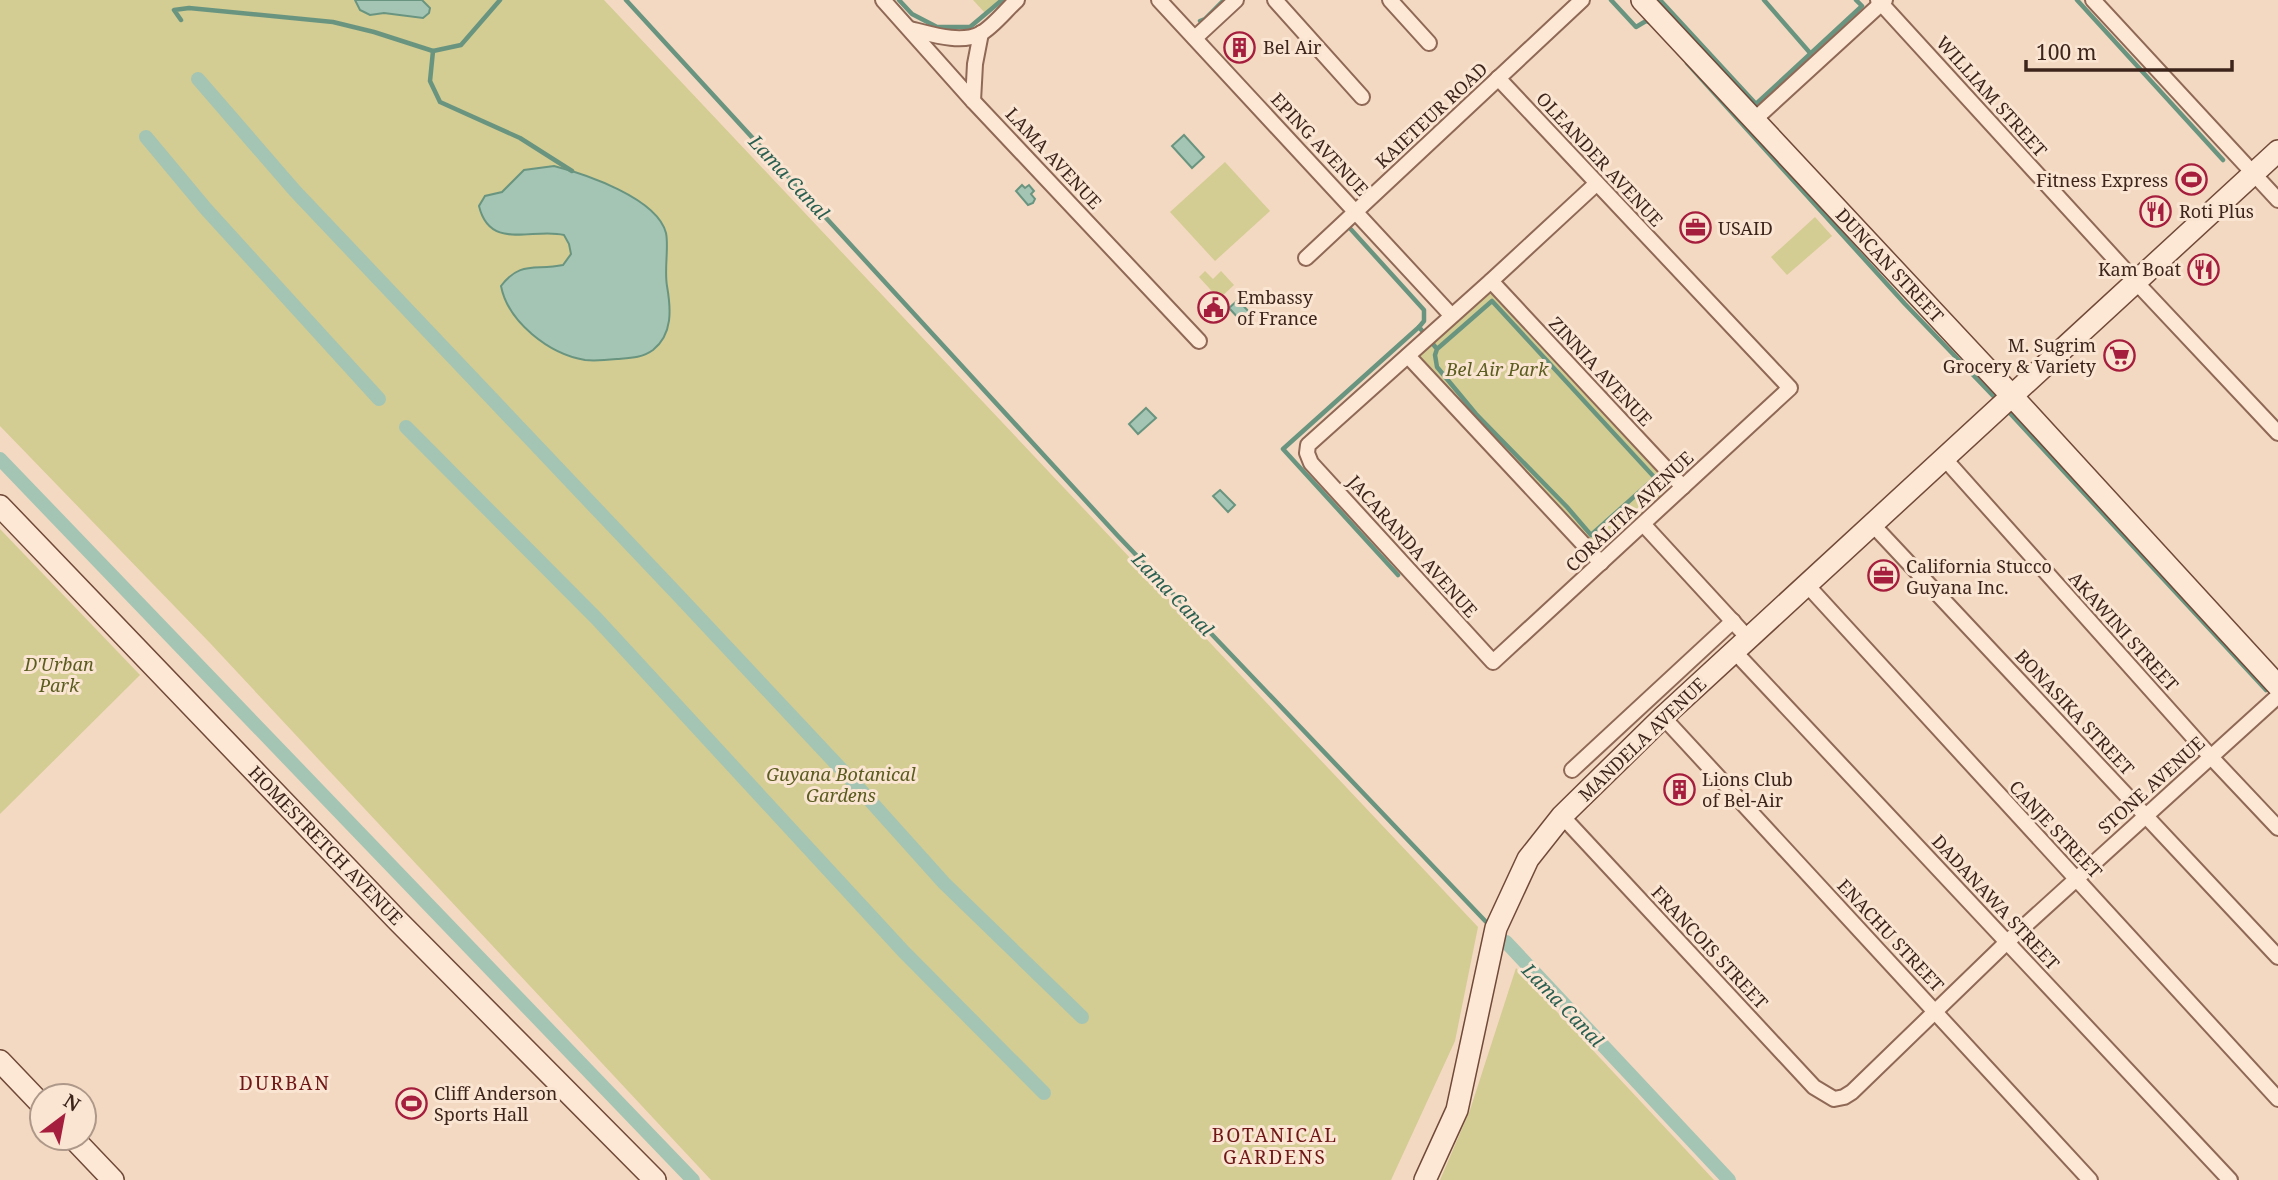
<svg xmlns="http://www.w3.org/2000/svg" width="2278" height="1180" viewBox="0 0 2278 1180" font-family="'Noto Serif',serif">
<rect width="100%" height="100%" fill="#f3d9c1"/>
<!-- green -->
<g fill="#d3cc93">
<path d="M0,0H604L1478,927L1455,1041L1391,1180H711L210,643L0,426Z"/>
<path d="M973,0H1000L986,14Z"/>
<path d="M1225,162L1270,211L1215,261L1170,212Z"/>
<path d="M1815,217L1832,236L1787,275L1771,257Z"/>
<path d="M1205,271L1213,279L1221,271L1234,285L1219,299L1199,277Z"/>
<path d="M1491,290L1672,487L1599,553L1418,356Z"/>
<path d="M0,529L140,675L0,814Z"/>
<path d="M1516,968L1714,1180H1440L1470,1110Z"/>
</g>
<!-- water -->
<g fill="#a4c5b4" stroke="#699580" stroke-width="2">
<path d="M355,0H422L430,8L429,13L423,18L384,13L370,15L360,10Z"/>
<path d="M1184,135L1204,157L1192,168L1172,146Z"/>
<path d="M554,166C585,174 657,198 666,233C669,247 664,270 667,286C671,309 673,334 653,350C642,358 630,358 617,359C607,360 595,361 585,360C549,354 508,322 501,286C521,260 535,271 563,265L571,254L569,244L564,235C534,227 490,252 479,206L485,196L502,192L524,170Z"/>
<path d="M1022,185L1025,188L1029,185L1034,191L1031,194L1035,199L1033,203L1028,205L1016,191Z"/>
<path d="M1238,300L1250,313L1241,321L1229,308Z"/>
<path d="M1146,408L1156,418L1138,434L1129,424Z"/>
<path d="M1220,490L1235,505L1228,512L1213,496Z"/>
</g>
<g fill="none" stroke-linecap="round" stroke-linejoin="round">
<!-- stream -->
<g stroke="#699580" stroke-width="4.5">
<path d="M626,0L1118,536L1490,926"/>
<path d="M899,0L912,14L937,27H970L1002,0"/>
<path d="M1611,0L1636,27L1646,21L1651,23"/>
<path d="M1660,0L1756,104L1862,6L1856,0"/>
<path d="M1764,0L1811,54"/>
<path d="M2077,0L2223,160"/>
<path d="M181,20L174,10L189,8L333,22L374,32L433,51L461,45L500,0"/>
<path d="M1200,21L1205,19L1224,0"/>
<path d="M433,51L430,81L440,102L520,138L572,171"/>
<path d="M1687,63L1905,304L1999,402"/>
<path d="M1347,225L1424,310V321L1419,327L1437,349L1492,301L1655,478L1591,535L1567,507L1476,414L1437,367L1435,355L1437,349"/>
<path d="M2007,410L2266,690"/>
<path d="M1398,575L1283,449L1419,327"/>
</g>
<!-- canal -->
<g stroke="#a4c5b4" stroke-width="14">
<path d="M198,79L295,191L678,595L857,786L944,883L1082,1017"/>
<path d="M146,137L206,209L379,399"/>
<path d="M406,427L597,619L904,952L1044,1093"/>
<path d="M0,459L693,1180"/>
<path d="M1506,942L1729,1180"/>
</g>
<defs>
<g id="street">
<path d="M883,0L973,101L1199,341"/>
<path d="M1159,0L1451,315"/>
<path d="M1275,0L1362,97"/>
<path d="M1390,0L1429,43"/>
<path d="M1878,0L2135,281L2278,433"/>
<path d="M2093,0L2278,200"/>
<path d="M910,29C931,34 960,44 980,34C993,27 1006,10 1017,0"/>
<path d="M1195,38L1236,0"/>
<path d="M1498,78L1790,388L1493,662L1311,463L1307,453L1308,445L1491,281L1597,183"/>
<path d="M973,101L975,64L981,33"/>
<path d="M1754,120L1885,0"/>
<path d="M1306,258L1582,0"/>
<path d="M1491,281L1683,487"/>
<path d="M1408,356L1601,563"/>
<path d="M1944,458L2211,757L2278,828"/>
<path d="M1644,525L1748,638"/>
<path d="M1873,525L2278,957"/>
<path d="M1807,585L2278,1099"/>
<path d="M1734,651L2230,1180"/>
<path d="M1663,717L2090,1180"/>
<path d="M1572,770L1733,621"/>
<path d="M1562,816L1814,1087L1834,1099L1844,1097L1852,1092L2007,942L2278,696"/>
</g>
<g id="secondary">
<path d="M1642,0L2012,396L2278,686"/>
<path d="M0,506L398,921L655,1180"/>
<path d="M0,1061L42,1105"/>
<path d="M73,1138L113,1180"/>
<path d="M1425,1180L1457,1110L1496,928L1528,859L1562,816L1663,717L2278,151"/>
</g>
</defs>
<!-- street casing -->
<use href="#street" stroke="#8f6856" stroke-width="18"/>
<!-- secondary casing -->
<use href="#secondary" stroke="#714939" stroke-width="24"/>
<!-- street -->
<use href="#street" stroke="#fde8d5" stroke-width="14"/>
<!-- secondary -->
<use href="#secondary" stroke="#fde8d5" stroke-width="21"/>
</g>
<!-- icons -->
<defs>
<symbol id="building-ring" viewBox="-11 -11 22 22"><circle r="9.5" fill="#fae5d2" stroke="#a61e3d" stroke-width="1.5"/><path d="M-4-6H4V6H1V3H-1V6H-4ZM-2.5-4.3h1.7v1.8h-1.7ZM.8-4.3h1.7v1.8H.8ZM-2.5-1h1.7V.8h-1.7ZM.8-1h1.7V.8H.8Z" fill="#a61e3d"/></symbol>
<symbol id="stadium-ring" viewBox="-11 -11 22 22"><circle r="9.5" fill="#fae5d2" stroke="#a61e3d" stroke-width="1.5"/><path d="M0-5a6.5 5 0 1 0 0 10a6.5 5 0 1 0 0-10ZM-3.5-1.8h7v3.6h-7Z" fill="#a61e3d"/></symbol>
<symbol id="restaurant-ring" viewBox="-11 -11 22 22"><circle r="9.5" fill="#fae5d2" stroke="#a61e3d" stroke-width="1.5"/><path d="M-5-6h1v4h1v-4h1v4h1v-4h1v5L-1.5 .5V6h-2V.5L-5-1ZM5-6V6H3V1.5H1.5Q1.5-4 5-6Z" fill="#a61e3d"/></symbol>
<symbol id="office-ring" viewBox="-11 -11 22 22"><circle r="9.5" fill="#fae5d2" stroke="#a61e3d" stroke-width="1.5"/><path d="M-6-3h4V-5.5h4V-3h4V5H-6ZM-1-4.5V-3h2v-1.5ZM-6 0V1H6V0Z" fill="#a61e3d"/></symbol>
<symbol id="civic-ring" viewBox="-11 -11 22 22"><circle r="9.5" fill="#fae5d2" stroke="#a61e3d" stroke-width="1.5"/><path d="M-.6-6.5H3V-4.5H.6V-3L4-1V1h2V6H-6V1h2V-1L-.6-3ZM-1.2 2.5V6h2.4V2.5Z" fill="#a61e3d"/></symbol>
<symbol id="supermarket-ring" viewBox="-11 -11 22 22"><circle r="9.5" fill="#fae5d2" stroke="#a61e3d" stroke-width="1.5"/><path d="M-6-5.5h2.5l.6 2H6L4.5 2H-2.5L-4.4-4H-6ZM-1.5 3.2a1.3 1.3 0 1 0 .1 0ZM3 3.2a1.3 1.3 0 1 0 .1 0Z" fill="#a61e3d"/></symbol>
</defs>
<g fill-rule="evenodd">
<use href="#building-ring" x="1222" y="30" width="35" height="35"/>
<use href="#stadium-ring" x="2174" y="162" width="35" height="35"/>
<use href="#restaurant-ring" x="2138" y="194" width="35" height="35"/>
<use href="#office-ring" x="1678" y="210" width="35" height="35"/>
<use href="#restaurant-ring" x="2186" y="252" width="35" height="35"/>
<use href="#civic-ring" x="1196" y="290" width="35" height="35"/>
<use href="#supermarket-ring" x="2102" y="338" width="35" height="35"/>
<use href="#office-ring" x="1866" y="558" width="35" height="35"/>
<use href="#building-ring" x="1662" y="772" width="35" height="35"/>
<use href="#stadium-ring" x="394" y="1086" width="35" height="35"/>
</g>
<g text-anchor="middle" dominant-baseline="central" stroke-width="6" stroke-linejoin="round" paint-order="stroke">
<!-- poi labels -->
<g font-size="18" fill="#3d251c" stroke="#fae5d2" text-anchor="start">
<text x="1263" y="47">Bel Air</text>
<text x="2168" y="180" text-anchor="end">Fitness Express</text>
<text x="2179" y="211">Roti Plus</text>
<text x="1718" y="228">USAID</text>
<text x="2181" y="269" text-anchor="end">Kam Boat</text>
<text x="1237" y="297">Embassy<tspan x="1237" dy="21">of France</tspan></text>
<text x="2096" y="345" text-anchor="end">M. Sugrim<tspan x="2096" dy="21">Grocery &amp; Variety</tspan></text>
<text x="1906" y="566">California Stucco<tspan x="1906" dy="21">Guyana Inc.</tspan></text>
<text x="1702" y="779">Lions Club<tspan x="1702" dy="21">of Bel-Air</tspan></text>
<text x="434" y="1093">Cliff Anderson<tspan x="434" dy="21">Sports Hall</tspan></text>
</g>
<!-- street labels -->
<g font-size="18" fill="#3d251c" stroke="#fae5d2">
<text transform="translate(1992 96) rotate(48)">WILLIAM STREET</text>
<text transform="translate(1431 115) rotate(-43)">KAIETEUR ROAD</text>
<text transform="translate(1320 144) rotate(47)">EPING AVENUE</text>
<text transform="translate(1054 158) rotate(47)">LAMA AVENUE</text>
<text transform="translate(1600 159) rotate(47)">OLEANDER AVENUE</text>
<text transform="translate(1890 265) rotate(47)">DUNCAN STREET</text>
<text transform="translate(1601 371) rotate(47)">ZINNIA AVENUE</text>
<text transform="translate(1629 511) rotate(-43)">CORALITA AVENUE</text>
<text transform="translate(1413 546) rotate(48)">JACARANDA AVENUE</text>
<text transform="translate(2124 631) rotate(48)">AKAWINI STREET</text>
<text transform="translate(2075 712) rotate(47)">BONASIKA STREET</text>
<text transform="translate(1642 739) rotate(-44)">MANDELA AVENUE</text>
<text transform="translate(2151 785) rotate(-42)">STONE AVENUE</text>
<text transform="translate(2056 829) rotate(47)">CANJE STREET</text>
<text transform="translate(326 845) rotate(46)">HOMESTRETCH AVENUE</text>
<text transform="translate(1996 902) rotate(47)">DADANAWA STREET</text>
<text transform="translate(1891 935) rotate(47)">ENACHU STREET</text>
<text transform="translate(1710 947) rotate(47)">FRANCOIS STREET</text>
</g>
<!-- park labels -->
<g font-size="18" font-style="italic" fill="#5b5c20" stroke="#fae5d2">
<text x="1497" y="369">Bel Air Park</text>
<text x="59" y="664">D'Urban<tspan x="59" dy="21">Park</tspan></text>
<text x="841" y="774">Guyana Botanical<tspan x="841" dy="21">Gardens</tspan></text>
</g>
<!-- water labels -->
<g font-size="19" font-style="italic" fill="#295f50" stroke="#fae5d2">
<text transform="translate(789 177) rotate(47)">Lama Canal</text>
<text transform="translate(1173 594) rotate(46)">Lama Canal</text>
<text transform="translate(1563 1005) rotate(46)">Lama Canal</text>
</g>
<!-- neighbourhood labels -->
<g font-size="19" letter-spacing="2" fill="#6f1617" stroke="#fae5d2">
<text x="285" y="1083">DURBAN</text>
<text x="1275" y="1135">BOTANICAL<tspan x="1275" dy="22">GARDENS</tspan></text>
</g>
</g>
<!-- north arrow -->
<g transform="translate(63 1117) rotate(32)"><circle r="33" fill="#fae5d2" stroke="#ae9889" stroke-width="2"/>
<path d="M0-5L12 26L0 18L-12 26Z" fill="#a61e3d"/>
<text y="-10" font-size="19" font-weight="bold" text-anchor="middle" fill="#3d251c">N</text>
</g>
<!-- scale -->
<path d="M2026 60v10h206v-10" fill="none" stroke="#3d251c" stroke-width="3.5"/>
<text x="2036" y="60" font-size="21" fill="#3d251c" stroke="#fae5d2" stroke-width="5" paint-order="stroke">100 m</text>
</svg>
